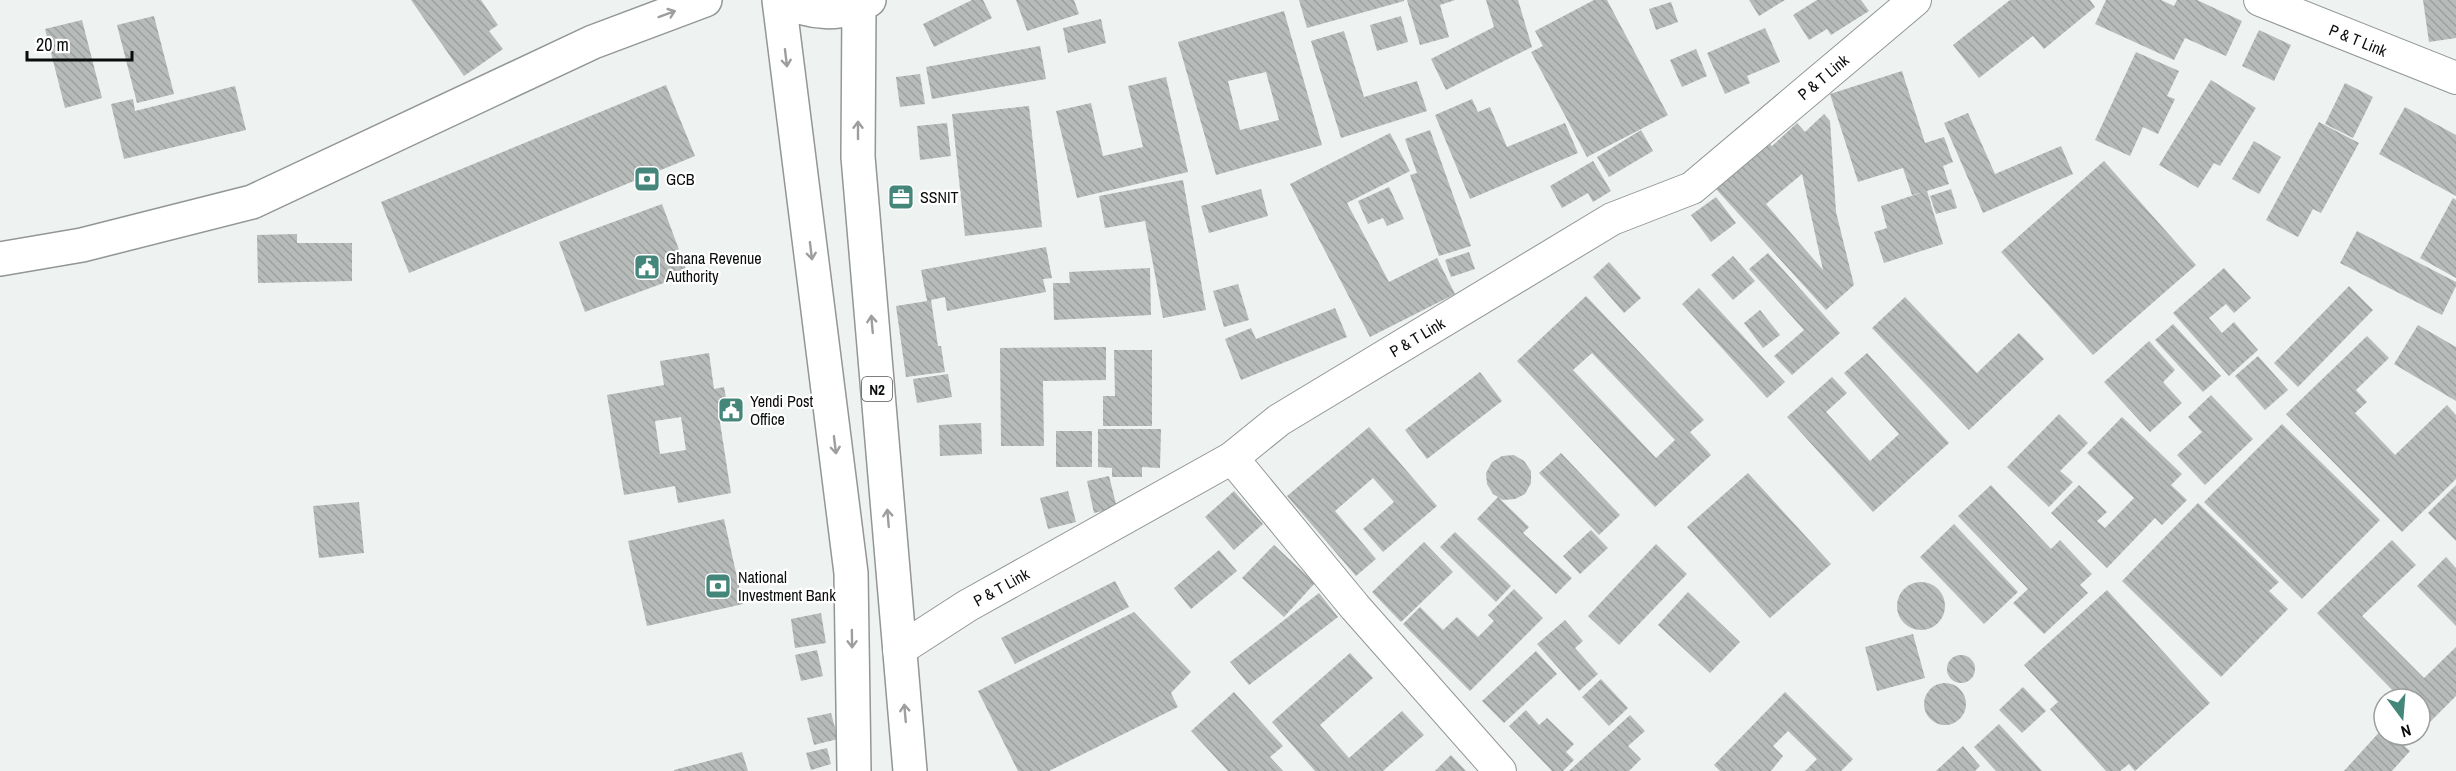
<svg xmlns="http://www.w3.org/2000/svg" width="2456" height="771" viewBox="0 0 2456 771" font-family="'Archivo Narrow',sans-serif">
<defs>
<pattern id="building-back-hatch" width="6" height="6" patternUnits="userSpaceOnUse" patternTransform="scale(1.5)"><rect width="6" height="6" fill="#b7bbba"/><path d="M-1 5l2 2M0 0l6 6M5-1l2 2" fill="none" stroke="#9ca09f"/></pattern>
</defs>
<rect width="100%" height="100%" fill="#eef3f1"/>
<!-- building -->
<g fill="url(#building-back-hatch)" fill-rule="evenodd">
<path d="M411,0H481L498,25L489,31L503,49L464,76Z"/>
<path d="M972,0H983L992,18L934,47L923,24Z"/>
<path d="M1016,0H1074L1079,14L1027,31Z"/>
<path d="M1299,0H1404V1L1307,28Z"/>
<path d="M1407,0H1455L1440,5L1449,37L1420,45Z"/>
<path d="M1486,0H1518L1532,47L1446,90L1431,59L1494,27Z"/>
<path d="M1594,0H1607L1668,115L1587,157L1531,52L1543,46L1535,31Z"/>
<path d="M1749,0H1785L1759,16Z"/>
<path d="M1817,0H1861L1869,11L1831,35L1827,29L1809,40L1793,15Z"/>
<path d="M2010,0H2090L2095,7L2044,49L2033,36L1979,78L1953,45Z"/>
<path d="M2106,0H2161L2174,6L2177,0H2197L2242,21L2226,56L2185,38L2174,60L2095,24Z"/>
<path d="M2423,0H2456V38L2429,42Z"/>
<path d="M1671,2L1678,22L1656,30L1649,9Z"/>
<path d="M1284,11L1322,145L1216,175L1178,42ZM1266,72L1279,120L1240,130L1228,81Z"/>
<path d="M154,16L174,94L137,103L117,25Z"/>
<path d="M1401,16L1408,42L1377,51L1370,25Z"/>
<path d="M1101,19L1106,43L1068,53L1063,28Z"/>
<path d="M82,20L102,98L65,108L45,29Z"/>
<path d="M1765,28L1780,62L1747,76L1750,83L1725,94L1707,53Z"/>
<path d="M2259,30L2291,45L2274,81L2242,66Z"/>
<path d="M1344,31L1364,97L1417,81L1427,111L1341,138L1311,41Z"/>
<path d="M1040,46L1046,79L932,99L926,67Z"/>
<path d="M1696,49L1707,76L1682,87L1670,60Z"/>
<path d="M2136,52L2179,71L2167,96L2175,99L2158,134L2143,127L2130,156L2095,140Z"/>
<path d="M1902,71L1925,143L1944,137L1953,162L1943,166L1949,184L1927,191L1943,244L1884,263L1874,232L1887,228L1881,206L1923,192L1912,195L1903,168L1858,182L1830,94Z"/>
<path d="M920,74L925,104L900,107L896,77Z"/>
<path d="M1166,77L1188,172L1077,198L1056,111L1091,103L1103,156L1143,147L1128,86Z"/>
<path d="M2211,80L2256,108L2220,166L2214,163L2198,188L2159,165Z"/>
<path d="M2345,83L2373,97L2353,138L2325,124Z"/>
<path d="M666,85L695,156L409,273L381,202Z"/>
<path d="M235,86L246,130L124,159L111,104L133,99L135,111Z"/>
<path d="M1472,99L1478,112L1490,107L1507,147L1565,123L1578,153L1470,199L1435,115Z"/>
<path d="M1029,106L1042,227L965,236L952,114Z"/>
<path d="M2405,107L2456,135V196L2379,154Z"/>
<path d="M1968,113L1995,174L2061,146L2073,174L1983,213L1944,123Z"/>
<path d="M1824,114L1830,121L1836,212L1854,285L1826,310L1716,189L1768,142L1772,146L1797,123L1805,132ZM1802,174L1823,270L1766,204Z"/>
<path d="M2319,122L2359,143L2321,213L2313,209L2298,237L2266,220Z"/>
<path d="M947,123L951,156L920,160L917,126Z"/>
<path d="M1430,130L1471,246L1439,256L1410,175L1417,173L1405,139Z"/>
<path d="M1641,130L1653,151L1609,177L1597,157Z"/>
<path d="M1390,133L1410,171L1347,203L1389,282L1437,258L1455,294L1370,337L1290,184Z"/>
<path d="M2254,141L2281,157L2259,194L2232,179Z"/>
<path d="M1593,161L1611,191L1593,202L1588,193L1562,208L1550,186Z"/>
<path d="M2104,161L2196,265L2093,355L2001,252Z"/>
<path d="M1183,180L1206,310L1163,318L1145,221L1105,228L1099,196Z"/>
<path d="M1389,187L1404,219L1387,226L1383,218L1368,224L1358,201Z"/>
<path d="M1261,189L1268,216L1209,233L1201,206Z"/>
<path d="M1951,189L1957,208L1936,214L1930,196Z"/>
<path d="M1716,197L1736,223L1711,242L1691,215Z"/>
<path d="M2453,198L2456,200V278L2420,258Z"/>
<path d="M662,204L688,274L585,312L559,242Z"/>
<path d="M2357,231L2456,282V286L2442,315L2340,263Z"/>
<path d="M297,234V243H352V281L258,283L257,235Z"/>
<path d="M1046,247L1052,278L1043,279L1046,292L947,311L945,297L931,300L938,346H941L945,372L906,377L896,306L927,301L921,270Z"/>
<path d="M1469,252L1475,269L1451,277L1445,260Z"/>
<path d="M1768,253L1840,333L1792,375L1774,356L1804,330L1749,269Z"/>
<path d="M1733,256L1755,281L1733,300L1711,275Z"/>
<path d="M1609,262L1641,298L1624,313L1593,277Z"/>
<path d="M1150,268L1151,315L1054,320L1053,283H1070L1069,272Z"/>
<path d="M2224,268L2251,298L2234,313L2226,304L2209,318L2222,333L2234,322L2258,350L2229,376L2173,313Z"/>
<path d="M1238,284L1249,320L1224,327L1213,291Z"/>
<path d="M2349,286L2373,310L2298,387L2274,363Z"/>
<path d="M1699,288L1785,382L1767,398L1682,304Z"/>
<path d="M1586,296L1704,420L1690,432L1711,455L1655,507L1517,361ZM1592,353L1675,440L1656,458L1573,370Z"/>
<path d="M1905,297L1977,373L2019,333L2044,359L1969,430L1872,328Z"/>
<path d="M1335,308L1347,337L1241,380L1225,339L1251,328L1256,339Z"/>
<path d="M1760,310L1780,335L1763,348L1744,323Z"/>
<path d="M2173,324L2221,376L2203,392L2155,340Z"/>
<path d="M2418,325L2456,347V401L2394,364Z"/>
<path d="M2367,336L2389,358L2356,390L2367,402L2355,413L2395,455L2447,405L2456,415V479L2402,532L2286,414Z"/>
<path d="M2149,341L2175,370L2163,382L2182,403L2150,432L2104,382Z"/>
<path d="M1106,347V380L1043,381L1044,446H1001L1000,348Z"/>
<path d="M1114,350H1152V426H1103V396H1115Z"/>
<path d="M709,353L714,389L724,387L729,415L719,416L731,493L678,503L675,486L624,495L607,395L664,385L660,361ZM681,417L686,450L660,454L655,421Z"/>
<path d="M1867,353L1949,443L1873,512L1787,417L1832,377L1847,393L1826,412L1870,461L1899,434L1844,373Z"/>
<path d="M2258,356L2288,390L2265,410L2235,376Z"/>
<path d="M1480,372L1502,401L1427,459L1405,430Z"/>
<path d="M948,374L952,397L917,403L913,379Z"/>
<path d="M2211,395L2253,439L2205,485L2177,455L2202,432L2188,417Z"/>
<path d="M2059,414L2088,443L2060,471L2073,482L2049,507L2007,467Z"/>
<path d="M2122,417L2182,474L2171,485L2187,500L2162,525L2155,518L2107,568L2051,513L2079,485L2107,512L2097,521L2105,528L2134,498L2087,453Z"/>
<path d="M981,423L982,454L940,456L939,425Z"/>
<path d="M2282,424L2380,520L2302,599L2204,502Z"/>
<path d="M1369,427L1437,506L1383,552L1363,529L1394,502L1373,478L1335,511L1376,559L1356,576L1287,496Z"/>
<path d="M1098,429H1161L1160,468L1142,467V477H1112V468L1098,467Z"/>
<rect x="1056" y="431" width="36" height="36"/>
<path d="M1561,453L1620,515L1599,535L1539,473Z"/>
<path d="M1514,455L1524,461L1531,471V483L1525,494L1515,499L1503,500L1499,498L1529,527L1523,533L1572,578L1556,594L1477,519L1498,497L1493,494L1487,484L1486,473L1492,462L1502,456Z"/>
<path d="M1748,473L1831,564L1770,618L1687,527Z"/>
<path d="M1109,476L1117,508L1094,513L1087,481Z"/>
<path d="M1991,485L2051,549L2060,540L2092,574L2080,585L2088,593L2044,634L2013,603L2028,589L1958,516Z"/>
<path d="M2456,485V541L2428,513Z"/>
<path d="M1068,491L1076,522L1048,529L1040,498Z"/>
<path d="M1234,491L1263,524L1234,550L1205,517Z"/>
<path d="M359,502L364,553L319,558L313,506Z"/>
<path d="M2198,503L2279,582L2269,591L2288,609L2221,677L2122,581Z"/>
<path d="M724,519L743,604L647,626L628,541Z"/>
<path d="M1954,524L2018,592L1984,624L1920,557Z"/>
<path d="M1591,530L1608,548L1580,574L1563,556Z"/>
<path d="M1455,532L1511,586L1496,602L1440,547Z"/>
<path d="M2392,540L2416,565L2362,616L2424,678L2456,647V696L2427,725L2420,718V699H2401L2317,613Z"/>
<path d="M1424,542L1453,572L1401,622L1372,592Z"/>
<path d="M1656,544L1687,574L1619,645L1588,616Z"/>
<path d="M1274,545L1315,583L1284,617L1242,578Z"/>
<path d="M1219,550L1237,571L1191,609L1174,588Z"/>
<path d="M2446,557L2456,568V626L2417,586Z"/>
<path d="M1115,581L1129,607L1015,664L1001,638Z"/>
<circle cx="1921" cy="606" r="24"/>
<path d="M1514,589L1543,618L1470,691L1403,624L1420,607L1443,630L1457,617L1478,637L1494,621L1488,615Z"/>
<path d="M2107,590L2210,703L2135,771L2129,764L2120,771H2106L2050,709L2058,702L2024,665Z"/>
<path d="M1688,592L1740,642L1710,673L1658,625Z"/>
<path d="M1319,593L1338,617L1249,685L1230,662Z"/>
<path d="M1134,612L1191,672L1171,693L1178,707L1049,771H1018L978,691Z"/>
<path d="M821,613L826,643L795,648L791,619Z"/>
<path d="M1565,620L1583,641L1575,648L1598,674L1579,691L1537,644Z"/>
<path d="M1913,634L1925,678L1877,691L1865,647Z"/>
<path d="M817,650L823,676L801,681L795,655Z"/>
<path d="M1536,651L1557,674L1504,723L1482,701Z"/>
<path d="M1350,653L1373,678L1320,725L1349,758L1402,711L1424,735L1383,771H1315L1272,722Z"/>
<circle cx="1961" cy="669" r="14"/>
<path d="M1601,679L1628,708L1609,726L1582,697Z"/>
<circle cx="1945" cy="704" r="21"/>
<path d="M2023,687L2046,711L2022,733L1999,710Z"/>
<path d="M1234,692L1283,746L1270,757L1283,771H1228L1191,731Z"/>
<path d="M1785,692L1853,759L1841,771H1805L1817,759L1788,731L1773,746L1783,756L1771,771H1720L1714,765Z"/>
<path d="M1526,710L1539,725L1547,718L1574,744L1566,752L1574,760L1563,771H1552L1509,726Z"/>
<path d="M831,713L838,739L814,745L807,718Z"/>
<path d="M1630,715L1645,731L1628,746L1641,759L1629,771H1569Z"/>
<path d="M1999,724L2042,771H1996L1974,747Z"/>
<path d="M2384,727V735H2392L2410,751L2392,771H2344Z"/>
<path d="M1963,746L1980,766L1975,771H1936Z"/>
<path d="M827,748L831,764L811,770L806,753Z"/>
<path d="M742,752L748,771H674V770Z"/>
<path d="M1451,755L1466,771H1435Z"/>
</g>
<g fill="none" stroke-linecap="round" stroke-linejoin="round">
<defs>
<g id="minor">
<path d="M2260,0L2456,78"/>
<path d="M1232,458L1355,607L1500,771"/>
<path d="M899,650L967,606L1232,458L1279,420L1612,219L1692,188L1915,0"/>
</g>
<path id="secondary" d="M0,259L82,245L252,202L593,42L705,0"/>
<g id="trunk">
<path d="M779,0L851,573L854,771"/>
<path d="M781,0C811,13 840,18 869,0"/>
<path d="M859,6L858,157L910,771"/>
</g>
</defs>
<!-- minor casing -->
<use href="#minor" stroke="#929695" stroke-width="34"/>
<!-- secondary casing -->
<use href="#secondary" stroke="#929695" stroke-width="36"/>
<!-- trunk casing -->
<use href="#trunk" stroke="#929695" stroke-width="36"/>
<!-- minor -->
<use href="#minor" stroke="#fff" stroke-width="32"/>
<!-- secondary -->
<use href="#secondary" stroke="#fff" stroke-width="33"/>
<!-- trunk -->
<use href="#trunk" stroke="#fff" stroke-width="33"/>
</g>
<!-- one-way arrows -->
<defs><path id="oneway-shaft" d="M-6 0H5M1.5-3L5.5 0L1.5 3" fill="none" stroke-width="1.6" stroke-linecap="round" stroke-linejoin="round" transform="scale(1.5)"/></defs>
<g stroke="#9d9e9e">
<use href="#oneway-shaft" transform="translate(667 14) rotate(-20)"/>
<use href="#oneway-shaft" transform="translate(786 58) rotate(83)"/>
<use href="#oneway-shaft" transform="translate(858 130) rotate(-90)"/>
<use href="#oneway-shaft" transform="translate(811 251) rotate(83)"/>
<use href="#oneway-shaft" transform="translate(872 324) rotate(-95)"/>
<use href="#oneway-shaft" transform="translate(835 445) rotate(83)"/>
<use href="#oneway-shaft" transform="translate(888 518) rotate(-95)"/>
<use href="#oneway-shaft" transform="translate(852 639) rotate(89)"/>
<use href="#oneway-shaft" transform="translate(905 713) rotate(-95)"/>
</g>
<!-- icons -->
<defs>
<symbol id="bank-square" viewBox="-11 -11 22 22"><rect x="-9" y="-9" width="18" height="18" rx="4" fill="#44877a" stroke="#fff"/><path d="M-6-4H6V4H-6ZM0-2.3a2.3 2.3 0 1 0 0 4.6a2.3 2.3 0 1 0 0-4.6Z" fill="#fff"/></symbol>
<symbol id="office-square" viewBox="-11 -11 22 22"><rect x="-9" y="-9" width="18" height="18" rx="4" fill="#44877a" stroke="#fff"/><path d="M-6-3h4V-5.5h4V-3h4V5H-6ZM-1-4.5V-3h2v-1.5ZM-6 0V1H6V0Z" fill="#fff"/></symbol>
<symbol id="civic-square" viewBox="-11 -11 22 22"><rect x="-9" y="-9" width="18" height="18" rx="4" fill="#44877a" stroke="#fff"/><path d="M-.6-6.5H3V-4.5H.6V-3L4-1V1h2V6H-6V1h2V-1L-.6-3ZM-1.2 2.5V6h2.4V2.5Z" fill="#fff"/></symbol>
</defs>
<g fill-rule="evenodd">
<use href="#bank-square" x="632" y="164" width="30" height="30"/>
<use href="#office-square" x="886" y="182" width="30" height="30"/>
<use href="#civic-square" x="632" y="252" width="30" height="30"/>
<use href="#civic-square" x="716" y="395" width="30" height="30"/>
<use href="#bank-square" x="703" y="571" width="30" height="30"/>
</g>
<g text-anchor="middle" dominant-baseline="central" stroke-width="4.5" stroke-linejoin="round" paint-order="stroke">
<!-- shield labels -->
<rect fill="#fff" stroke="#545555" stroke-width="1.5" x="862" y="377" width="30" height="24" rx="4.5"/>
<g font-size="15" font-weight="bold" fill="#0b0c0c">
<text x="877" y="389">N2</text>
</g>
<!-- street labels -->
<g font-size="16" fill="#0b0c0c" stroke="#fff">
<text transform="translate(2358 40) rotate(22)">P &amp; T Link</text>
<text transform="translate(1823 77) rotate(-40)">P &amp; T Link</text>
<text transform="translate(1417 337) rotate(-31)">P &amp; T Link</text>
<text transform="translate(1001 587) rotate(-29)">P &amp; T Link</text>
</g>
<!-- poi labels -->
<g font-size="16" fill="#0b0c0c" stroke="#fff" text-anchor="start">
<text x="666" y="179">GCB</text>
<text x="920" y="197">SSNIT</text>
<text x="666" y="258">Ghana Revenue<tspan x="666" dy="18">Authority</tspan></text>
<text x="750" y="401">Yendi Post<tspan x="750" dy="18">Office</tspan></text>
<text x="738" y="577">National<tspan x="738" dy="18">Investment Bank</tspan></text>
</g>
</g>
<!-- north arrow -->
<g transform="translate(2402 717) rotate(164)"><circle r="28" fill="#ffffff" stroke="#9d9e9e" stroke-width="1.5"/>
<path d="M0-4.5L10 22L0 15L-10 22Z" fill="#44877a"/>
<text y="-9" font-size="16" font-weight="bold" text-anchor="middle" fill="#0b0c0c">N</text>
</g>
<!-- scale -->
<path d="M27 51v9h105v-9" fill="none" stroke="#0b0c0c" stroke-width="3"/>
<text x="36" y="51" font-size="18" fill="#0b0c0c" stroke="#ffffff" stroke-width="4.5" paint-order="stroke">20 m</text>
</svg>
